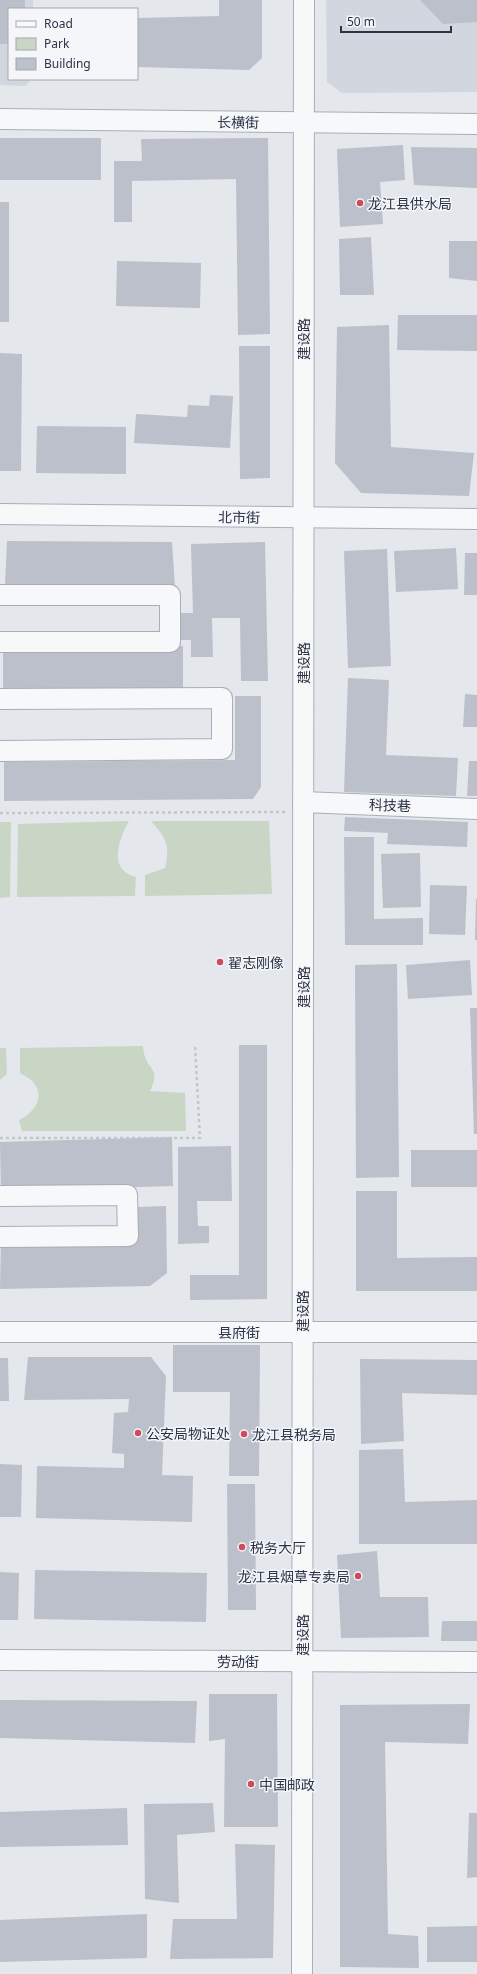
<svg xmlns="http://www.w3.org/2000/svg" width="477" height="1974" viewBox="0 0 477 1974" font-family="'Noto Sans','Noto Sans SC',sans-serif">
<rect width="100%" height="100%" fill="#e4e7ec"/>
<!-- built -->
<g fill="#d2d6de">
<path d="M0,0H33V9H9V79H31L26,86L0,85Z"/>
<path d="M326,0H477V92L342,93L327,82Z"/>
</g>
<!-- green -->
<g fill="#c9d6c5">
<path d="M129,821C119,839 107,870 136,877L135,896L17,897L18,824Z"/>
<path d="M151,821H269L272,894L145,896V875L165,868C170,845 167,839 151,821Z"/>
<path d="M0,822H11L10,897L0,898Z"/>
<path d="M143,1046C144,1071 163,1066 150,1091L185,1093L186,1131H22L19,1120C34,1113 46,1097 33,1082C30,1078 24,1076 20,1073V1048Z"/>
<path d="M0,1048H6L7,1074L0,1080Z"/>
</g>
<!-- building -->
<g fill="#bbc0ca">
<path d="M0,0H25V9H9V44H0Z"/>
<path d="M219,0H262V58L249,70L137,67V18L219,16Z"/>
<path d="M420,0H477V22L443,24Z"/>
<rect x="0" y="138" width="101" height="42"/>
<path d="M268,138L270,334L238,335L236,179L132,181V222H114V161H142L141,139Z"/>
<path d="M403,145L405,180L380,182L383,224L340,227L337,149Z"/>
<path d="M411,147L477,148V188L414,185Z"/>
<rect x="0" y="202" width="9" height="120"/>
<path d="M371,237L374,295H340L339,239Z"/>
<path d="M449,241H477V281L449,278Z"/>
<path d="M117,261L201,263L200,308L116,306Z"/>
<path d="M398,315H477V351L397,350Z"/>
<path d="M389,325L391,447L474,453L469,496L361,493L335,463L337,327Z"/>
<path d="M239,346H270V478L240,479Z"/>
<path d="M0,353L22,354L21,471H0Z"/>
<path d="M210,395L233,396L230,448L134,443L136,414L187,417L188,405L209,406Z"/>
<path d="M37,426L126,427V474L36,473Z"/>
<path d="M7,541L172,542L175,587L5,586Z"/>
<path d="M265,542L268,681H241L240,618H212L213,657H191V640H178V613H193L191,544Z"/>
<path d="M456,548L458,589L396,592L394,551Z"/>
<path d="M387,549L391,666L348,668L344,551Z"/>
<path d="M465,553H477V595H464Z"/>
<path d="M183,646V689L3,691V648Z"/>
<path d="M348,678L389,680L386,755L458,758L456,796L344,792Z"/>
<path d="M465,694L477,695V727H463Z"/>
<path d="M235,696H261V787L253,799L4,801V762L235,760Z"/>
<path d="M469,761H477V796H467Z"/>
<path d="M345,817L468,822L467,847L387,844L388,833L344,831Z"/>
<path d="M344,837H374V919L423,918V945H345Z"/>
<path d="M420,853L421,907L383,908L381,854Z"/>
<path d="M430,885L467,886L465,935L429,934Z"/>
<path d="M476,899H477V940H475Z"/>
<path d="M470,960L472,995L408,999L406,965Z"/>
<path d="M397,964L399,1177L356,1178L355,965Z"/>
<path d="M470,1008H477V1134H474Z"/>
<path d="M239,1045H267V1299L190,1300V1275H239Z"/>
<path d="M172,1137L173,1186L1,1191L0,1142Z"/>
<path d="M231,1146L232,1201H197L198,1226H209V1243L178,1244V1147Z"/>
<rect x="411" y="1150" width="66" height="37"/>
<path d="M356,1191H397V1258L477,1257V1291H356Z"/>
<path d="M166,1206L167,1273L150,1286L0,1289L1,1241L136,1244L137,1207Z"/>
<path d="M173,1345H260L259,1476H229L230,1392H173Z"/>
<path d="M28,1357H151L166,1376L162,1475L193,1476L192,1522L36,1518L37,1466L124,1468V1454L112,1453L114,1413L128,1412L129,1399L24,1400Z"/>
<path d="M0,1358H8L9,1401H0Z"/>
<path d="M360,1359L477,1360V1395L402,1393L404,1441L361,1444Z"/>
<path d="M403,1449L405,1502L477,1500V1544H359V1450Z"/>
<path d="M0,1464L22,1465L21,1517H0Z"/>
<path d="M227,1484H255L256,1610H228Z"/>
<path d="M377,1551L380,1597H428L429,1637L341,1638L337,1555Z"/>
<path d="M35,1570L207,1573L206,1622L34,1619Z"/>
<path d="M0,1572L19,1573L18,1620H0Z"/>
<path d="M442,1621H477V1641H441Z"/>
<path d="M209,1694H277L278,1827H224L225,1739L209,1741Z"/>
<path d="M0,1700L197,1701L195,1743L0,1738Z"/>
<path d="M470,1704L468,1744L385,1742L388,1934L418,1936L419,1968L340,1967V1705Z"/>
<path d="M213,1803L215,1832L177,1835L179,1903L145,1899L144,1804Z"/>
<path d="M127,1808L128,1845L0,1847V1812Z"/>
<path d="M469,1813H477V1877L467,1878Z"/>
<path d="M235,1844L275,1845L273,1958L170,1959L173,1919H237Z"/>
<path d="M147,1914V1958L0,1962V1920Z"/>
<path d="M477,1926V1962H427V1927Z"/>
</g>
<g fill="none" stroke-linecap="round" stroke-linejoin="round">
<defs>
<g id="minor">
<path d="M0,119L477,124"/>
<path d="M0,514L477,519"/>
<path d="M0,595H170V642H0"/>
<path d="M0,699L222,698V749L0,751"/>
<path d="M303,802L477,809"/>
<path d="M0,1196L127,1195L128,1236L0,1237"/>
<path d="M0,1332H477"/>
<path d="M0,1660L477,1662"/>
<path d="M302,1974L304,0"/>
</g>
</defs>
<!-- minor casing -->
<use href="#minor" stroke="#a9aeb7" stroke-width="22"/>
<!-- path -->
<g stroke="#c2c5cb" stroke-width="2.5" stroke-dasharray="3 3" stroke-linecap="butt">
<path d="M0,813L287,812"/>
<path d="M0,1138H200L195,1045"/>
</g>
<!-- minor -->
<use href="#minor" stroke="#f7f8fa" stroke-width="20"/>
</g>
<!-- markers -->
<g fill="#d1495b" stroke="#f4f6f9" stroke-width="1.5">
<circle cx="360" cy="203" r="4"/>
<circle cx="220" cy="962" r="4"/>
<circle cx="138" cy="1433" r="4"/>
<circle cx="244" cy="1434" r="4"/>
<circle cx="242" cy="1547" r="4"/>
<circle cx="358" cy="1576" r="4"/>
<circle cx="251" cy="1784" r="4"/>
</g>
<g text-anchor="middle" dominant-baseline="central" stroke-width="3" stroke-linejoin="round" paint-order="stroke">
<!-- street labels -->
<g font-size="14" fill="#2b3445" stroke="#f4f6f9">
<text transform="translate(238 122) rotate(1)">长横街</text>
<text transform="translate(303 339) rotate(-90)">建设路</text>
<text transform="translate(239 517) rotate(1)">北市街</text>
<text transform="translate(303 663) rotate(-90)">建设路</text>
<text transform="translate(390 805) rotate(2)">科技巷</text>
<text transform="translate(303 987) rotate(-90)">建设路</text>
<text transform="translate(302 1311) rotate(-90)">建设路</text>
<text x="239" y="1332">县府街</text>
<text transform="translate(302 1635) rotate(-90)">建设路</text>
<text x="238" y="1661">劳动街</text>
</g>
<!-- poi labels -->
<g font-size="14" fill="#2b3445" stroke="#f4f6f9" text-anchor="start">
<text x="368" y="203">龙江县供水局</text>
<text x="228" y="962">翟志刚像</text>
<text x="146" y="1433">公安局物证处</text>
<text x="252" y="1434">龙江县税务局</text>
<text x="250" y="1547">税务大厅</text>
<text x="350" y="1576" text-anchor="end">龙江县烟草专卖局</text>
<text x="259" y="1784">中国邮政</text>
</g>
</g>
<!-- legend -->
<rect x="8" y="8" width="130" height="72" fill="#f4f6f9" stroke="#a4a8b1"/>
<rect x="16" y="21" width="20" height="6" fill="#f7f8fa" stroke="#a4a8b1"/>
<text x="44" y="28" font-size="12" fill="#2b3445">Road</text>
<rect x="16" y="38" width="20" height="12" fill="#c9d6c5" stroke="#a4a8b1"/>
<text x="44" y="48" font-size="12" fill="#2b3445">Park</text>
<rect x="16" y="58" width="20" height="12" fill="#bbc0ca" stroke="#a4a8b1"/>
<text x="44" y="68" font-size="12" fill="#2b3445">Building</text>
<!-- scale -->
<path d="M341 26v6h110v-6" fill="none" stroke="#2b3445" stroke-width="2"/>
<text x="347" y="26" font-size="12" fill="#2b3445" stroke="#f4f6f9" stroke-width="3" paint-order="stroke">50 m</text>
</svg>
